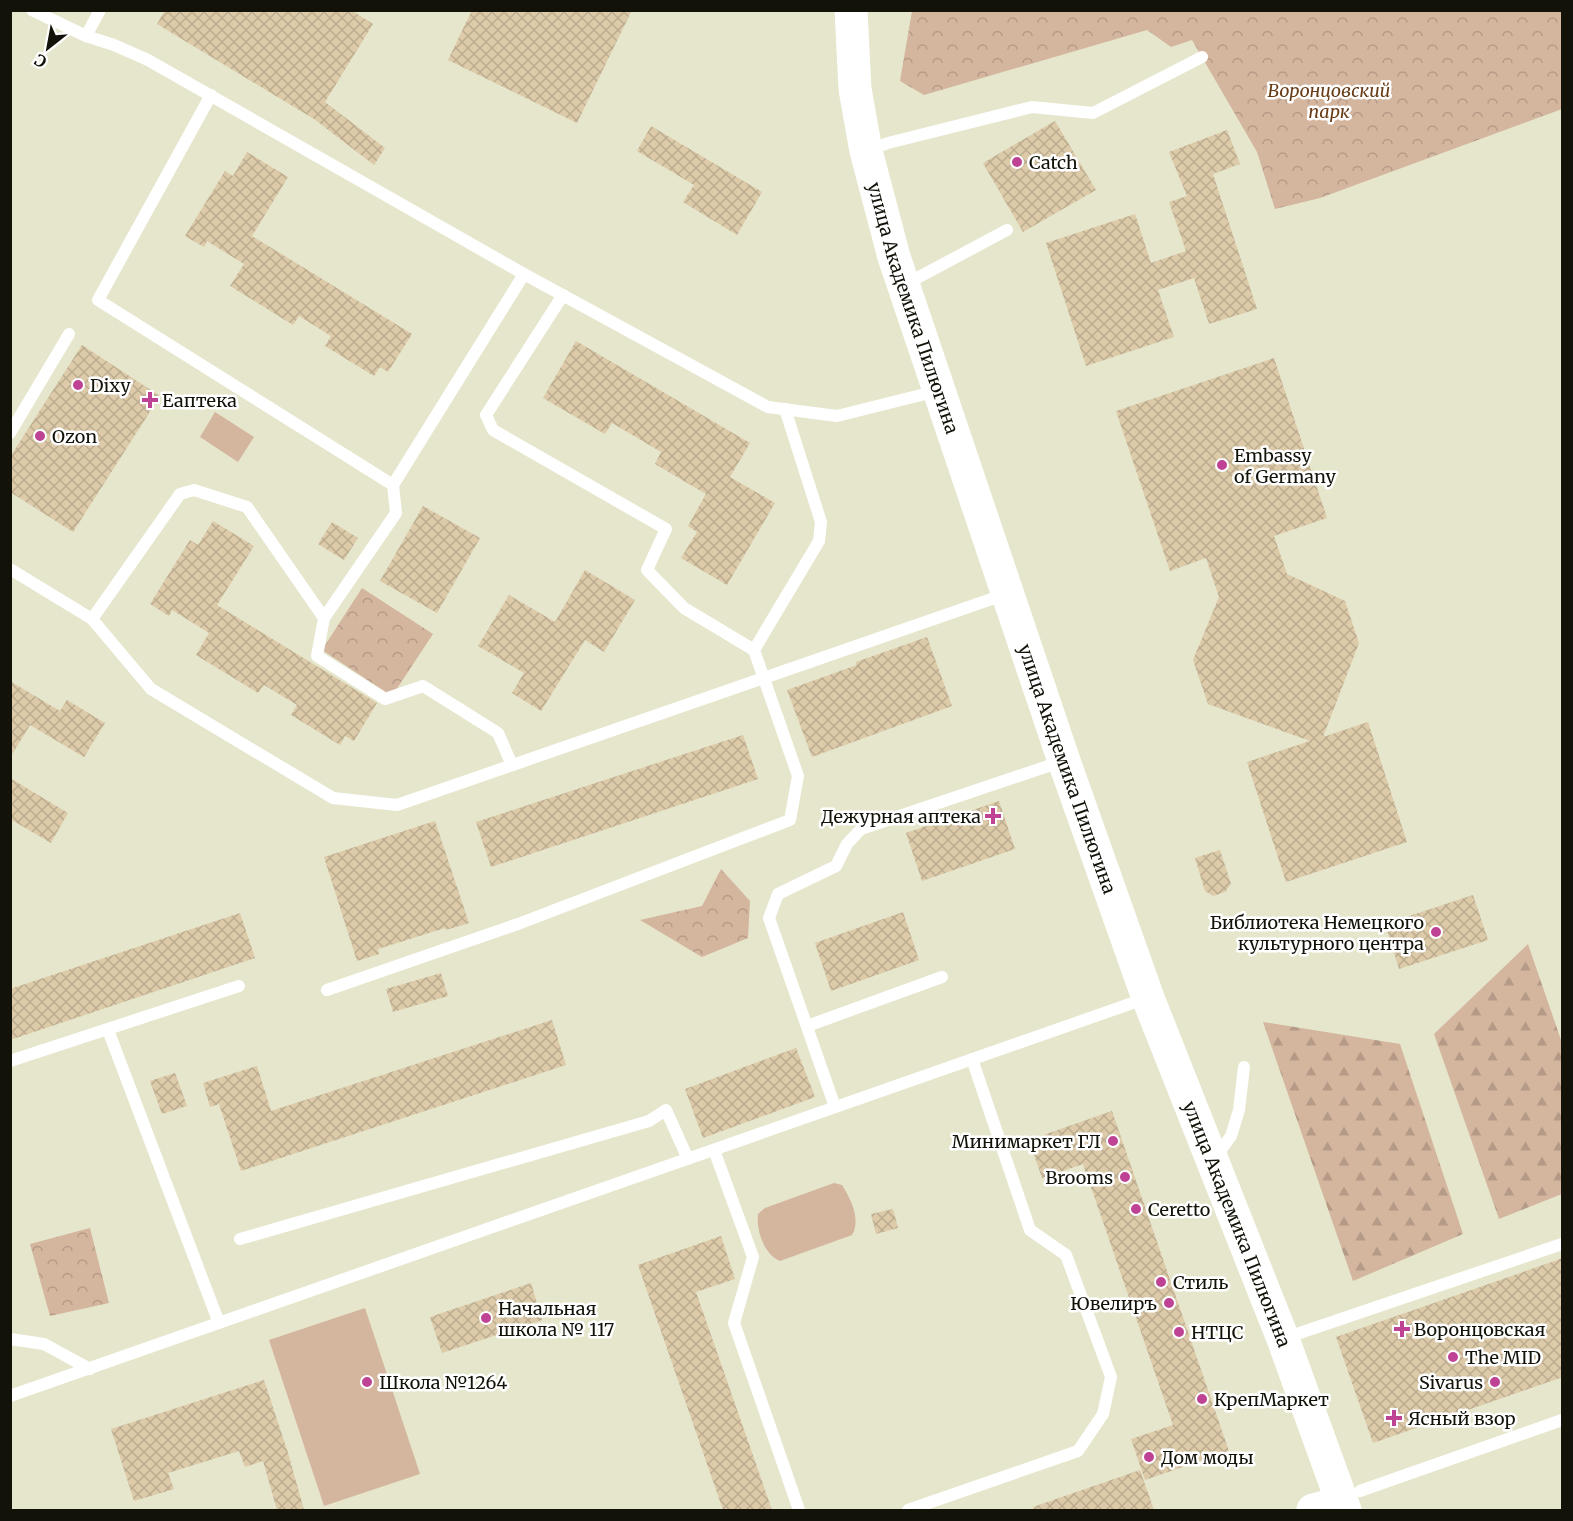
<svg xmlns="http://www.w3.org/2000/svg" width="1573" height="1521" viewBox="0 0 1573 1521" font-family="Merriweather,serif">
<defs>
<pattern id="forest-firs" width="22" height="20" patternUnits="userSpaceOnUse" patternTransform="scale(1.5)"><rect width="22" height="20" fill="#d4b59e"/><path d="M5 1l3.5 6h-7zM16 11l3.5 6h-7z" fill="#b59b87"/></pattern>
<pattern id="park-crowns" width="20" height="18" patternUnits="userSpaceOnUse" patternTransform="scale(1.5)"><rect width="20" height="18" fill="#d4b59e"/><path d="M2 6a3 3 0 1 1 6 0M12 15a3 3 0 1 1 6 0" fill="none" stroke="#b59b87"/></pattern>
<pattern id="building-cross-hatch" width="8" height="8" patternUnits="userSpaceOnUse" patternTransform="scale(1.5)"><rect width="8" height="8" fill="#dccaa8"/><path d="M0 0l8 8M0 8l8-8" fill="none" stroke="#bcac8f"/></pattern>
</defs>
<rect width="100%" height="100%" fill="#e6e6cc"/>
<!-- grass -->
<g fill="#d4b59e">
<path d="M215,412L254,437L238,462L200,437Z"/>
<path d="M834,1183L842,1185C851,1199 861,1220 852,1235L780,1261C764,1254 756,1231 758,1214L765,1208Z"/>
<path d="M365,1308L420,1474L324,1506L269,1340Z"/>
</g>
<!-- forest -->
<g fill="url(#forest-firs)">
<path d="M1528,944L1562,1043V1194L1499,1219L1434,1034Z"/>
<path d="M1263,1022L1400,1044L1463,1234L1353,1281Z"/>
</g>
<!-- park -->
<g fill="url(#park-crowns)">
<path d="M912,11H1562V109L1320,198L1275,209L1257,152L1192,40L1171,47L1147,30L924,95L900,81Z"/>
<path d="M362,588L433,634L392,696L322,650Z"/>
<path d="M721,869L750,901L748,938L702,957L640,920L702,906Z"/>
<path d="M90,1228L109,1303L50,1316L30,1244Z"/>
</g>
<!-- building -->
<g fill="url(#building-cross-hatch)">
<path d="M165,10H351L373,24L325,102L385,148L374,165L314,119L157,24Z"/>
<path d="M472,10H632L577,123L448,60Z"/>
<path d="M1055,121L1096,190L1023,232L983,163Z"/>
<path d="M651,126L762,192L737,235L683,202L694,185L637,151Z"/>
<path d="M1227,130L1240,164L1213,174L1257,309L1209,324L1194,278L1158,290L1174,337L1086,366L1046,243L1135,214L1151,263L1186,251L1169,202L1187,196L1169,152Z"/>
<path d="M247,152L288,177L252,236L412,334L388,372L380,367L374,376L325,346L331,336L299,316L293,325L230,286L244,264L207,241L204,247L185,236L225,171L233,176Z"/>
<path d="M576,341L750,443L730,477L775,503L727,585L681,558L697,532L688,526L706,494L655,464L661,452L612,423L605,434L543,398Z"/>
<path d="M82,345L160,396L73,532L10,492V457Z"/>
<path d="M1274,358L1327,518L1274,536L1287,574L1345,601L1359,643L1323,737L1368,722L1407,842L1286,882L1247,762L1310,741L1208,704L1193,660L1219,597L1206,558L1170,571L1116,411Z"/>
<path d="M423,506L480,538L437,613L380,581Z"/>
<path d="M213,521L254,546L217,605L377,703L354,741L345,736L340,745L291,715L297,705L264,685L258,693L196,655L209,633L172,610L169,616L150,604L190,540L198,545Z"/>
<path d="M332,522L358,538L344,560L318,544Z"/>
<path d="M585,570L635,600L604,652L585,640L541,711L512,693L524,673L478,646L509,595L555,622Z"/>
<path d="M927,637L952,706L812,757L787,690L857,665L856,662Z"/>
<path d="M10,681L60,711L67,700L105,723L84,757L30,725L10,758Z"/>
<path d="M743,735L758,779L491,867L476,822Z"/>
<path d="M10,778L68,813L51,843L10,819Z"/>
<path d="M999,801L1015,849L922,881L906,833Z"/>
<path d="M435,821L469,923L446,930L445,928L378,949L379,954L357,961L324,857Z"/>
<path d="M1220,850L1231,884L1225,892L1213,896L1205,891L1195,858Z"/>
<path d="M1473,895L1488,940L1399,969L1385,924Z"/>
<path d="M903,912L919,960L831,991L815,943Z"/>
<path d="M240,913L255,958L10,1040V989Z"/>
<path d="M441,973L448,996L393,1012L386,989Z"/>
<path d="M552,1020L566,1065L241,1171L219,1104L210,1107L203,1083L257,1066L271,1111Z"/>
<path d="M796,1048L815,1097L703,1138L685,1089Z"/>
<path d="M175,1073L187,1106L162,1114L150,1081Z"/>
<path d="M1112,1111L1229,1451L1145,1480L1131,1439L1173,1425L1083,1164L1042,1178L1029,1140Z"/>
<path d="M893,1209L898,1228L876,1234L871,1214Z"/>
<path d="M721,1236L735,1279L696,1292L772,1510H723L638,1265Z"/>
<path d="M1563,1258V1377L1373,1443L1336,1337Z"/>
<path d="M531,1283L542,1320L442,1353L430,1317Z"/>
<path d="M264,1380L288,1453L304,1510H277L263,1461L245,1467L239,1451L168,1473L174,1489L134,1501L111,1429Z"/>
<path d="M1140,1470L1154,1510H1033V1507Z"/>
</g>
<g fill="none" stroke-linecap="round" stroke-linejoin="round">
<!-- lane -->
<g stroke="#fff" stroke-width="12">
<path d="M32,10L86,36L114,45L148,60L524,274L768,407L837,416L937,391"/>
<path d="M86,36L100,10"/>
<path d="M211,95L98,300L393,485"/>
<path d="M867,151L888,143L1032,107L1093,113L1202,57"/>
<path d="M904,285L1007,230"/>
<path d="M563,295L486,415L493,430L666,529L647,570L684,608L754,650"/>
<path d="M10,433L69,334"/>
<path d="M10,569L92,619L151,689L333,798L397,805L1006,594"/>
<path d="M324,618L317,656L385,699L423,686L498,733L512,765"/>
<path d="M92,619L180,494L194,490L247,507L324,618L396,513L393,485L524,274"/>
<path d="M327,990L518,924L790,820L798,776L754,650L819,541L821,522L785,409"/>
<path d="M807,1026L942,977"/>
<path d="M108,1030L219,1323"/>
<path d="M10,1061L239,986"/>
<path d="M835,1107L769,918L778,894L836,866L847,844L861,829L1063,761"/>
<path d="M714,1150L753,1257L734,1323L799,1510"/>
<path d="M1215,1158L1231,1136L1239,1110L1244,1067"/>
<path d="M240,1239L649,1121L666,1110L688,1159"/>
<path d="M1285,1338L1562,1244"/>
<path d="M10,1339L44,1344L90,1369"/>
<path d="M10,1396L1147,998"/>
<path d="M1360,1491L1562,1420"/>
<path d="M908,1510L1078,1451L1103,1414L1111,1377L1066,1255L1030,1230L972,1059"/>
</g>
<!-- secondary -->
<g stroke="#fff" stroke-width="33">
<path id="s1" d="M851,10L855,89L866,151L894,257L1064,761L1148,998L1283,1339L1345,1510"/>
<path d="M1313,1510L1341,1503"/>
</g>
</g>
<!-- markers -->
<g fill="#bf4394" stroke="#fff" stroke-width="2">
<circle cx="1017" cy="162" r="6"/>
<circle cx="78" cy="385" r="6"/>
<path d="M147 391h6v6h6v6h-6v6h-6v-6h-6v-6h6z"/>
<circle cx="40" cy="436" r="6"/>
<circle cx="1222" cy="465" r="6"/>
<path d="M990 807h6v6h6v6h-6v6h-6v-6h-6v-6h6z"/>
<circle cx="1436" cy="932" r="6"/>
<circle cx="1113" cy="1141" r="6"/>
<circle cx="1125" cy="1177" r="6"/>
<circle cx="1136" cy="1209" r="6"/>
<circle cx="1161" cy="1282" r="6"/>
<circle cx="1169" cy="1303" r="6"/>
<circle cx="486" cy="1318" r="6"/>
<path d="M1399 1320h6v6h6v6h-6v6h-6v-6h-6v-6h6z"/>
<circle cx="1179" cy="1332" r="6"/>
<circle cx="1453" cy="1357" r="6"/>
<circle cx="367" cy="1382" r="6"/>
<circle cx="1495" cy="1382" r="6"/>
<circle cx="1202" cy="1399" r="6"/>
<path d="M1391 1409h6v6h6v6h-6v6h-6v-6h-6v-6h6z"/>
<circle cx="1149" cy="1457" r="6"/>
</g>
<g text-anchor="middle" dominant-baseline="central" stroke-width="5" stroke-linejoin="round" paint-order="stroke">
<!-- park labels -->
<g font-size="18" font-style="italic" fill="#673c16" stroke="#fff">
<text x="1329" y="90">Воронцовский<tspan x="1329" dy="21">парк</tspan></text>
</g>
<!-- poi labels -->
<g font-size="18" fill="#121209" stroke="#fff" text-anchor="start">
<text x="1029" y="162">Catch</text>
<text x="90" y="385">Dixy</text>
<text x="162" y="400">Еаптека</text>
<text x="52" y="436">Ozon</text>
<text x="1234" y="455">Embassy<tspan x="1234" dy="21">of Germany</tspan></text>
<text x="981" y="816" text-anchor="end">Дежурная аптека</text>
<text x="1424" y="922" text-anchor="end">Библиотека Немецкого<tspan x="1424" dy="21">культурного центра</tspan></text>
<text x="1101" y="1141" text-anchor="end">Минимаркет ГЛ</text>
<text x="1113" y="1177" text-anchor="end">Brooms</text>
<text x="1148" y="1209">Ceretto</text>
<text x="1173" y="1282">Стиль</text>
<text x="1157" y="1303" text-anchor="end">Ювелиръ</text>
<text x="498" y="1308">Начальная<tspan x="498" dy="21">школа № 117</tspan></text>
<text x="1414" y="1329">Воронцовская</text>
<text x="1191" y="1332">НТЦС</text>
<text x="1465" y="1357">The MID</text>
<text x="379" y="1382">Школа №1264</text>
<text x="1483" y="1382" text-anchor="end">Sivarus</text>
<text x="1214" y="1399">КрепМаркет</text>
<text x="1408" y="1418">Ясный взор</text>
<text x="1161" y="1457">Дом моды</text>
</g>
<!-- street labels -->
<g font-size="18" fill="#121209" stroke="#fff">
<text stroke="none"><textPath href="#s1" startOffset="306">улица Академика Пилюгина</textPath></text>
<text stroke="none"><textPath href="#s1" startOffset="792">улица Академика Пилюгина</textPath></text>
<text stroke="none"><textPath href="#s1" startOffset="1278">улица Академика Пилюгина</textPath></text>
</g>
</g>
<!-- border -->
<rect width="1573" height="1521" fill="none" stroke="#121209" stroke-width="24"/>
<!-- north arrow -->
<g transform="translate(48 48) rotate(211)" stroke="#ffffff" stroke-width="4.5" paint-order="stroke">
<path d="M0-4.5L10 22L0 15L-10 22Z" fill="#121209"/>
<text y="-9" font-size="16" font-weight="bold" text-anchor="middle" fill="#121209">С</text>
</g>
</svg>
